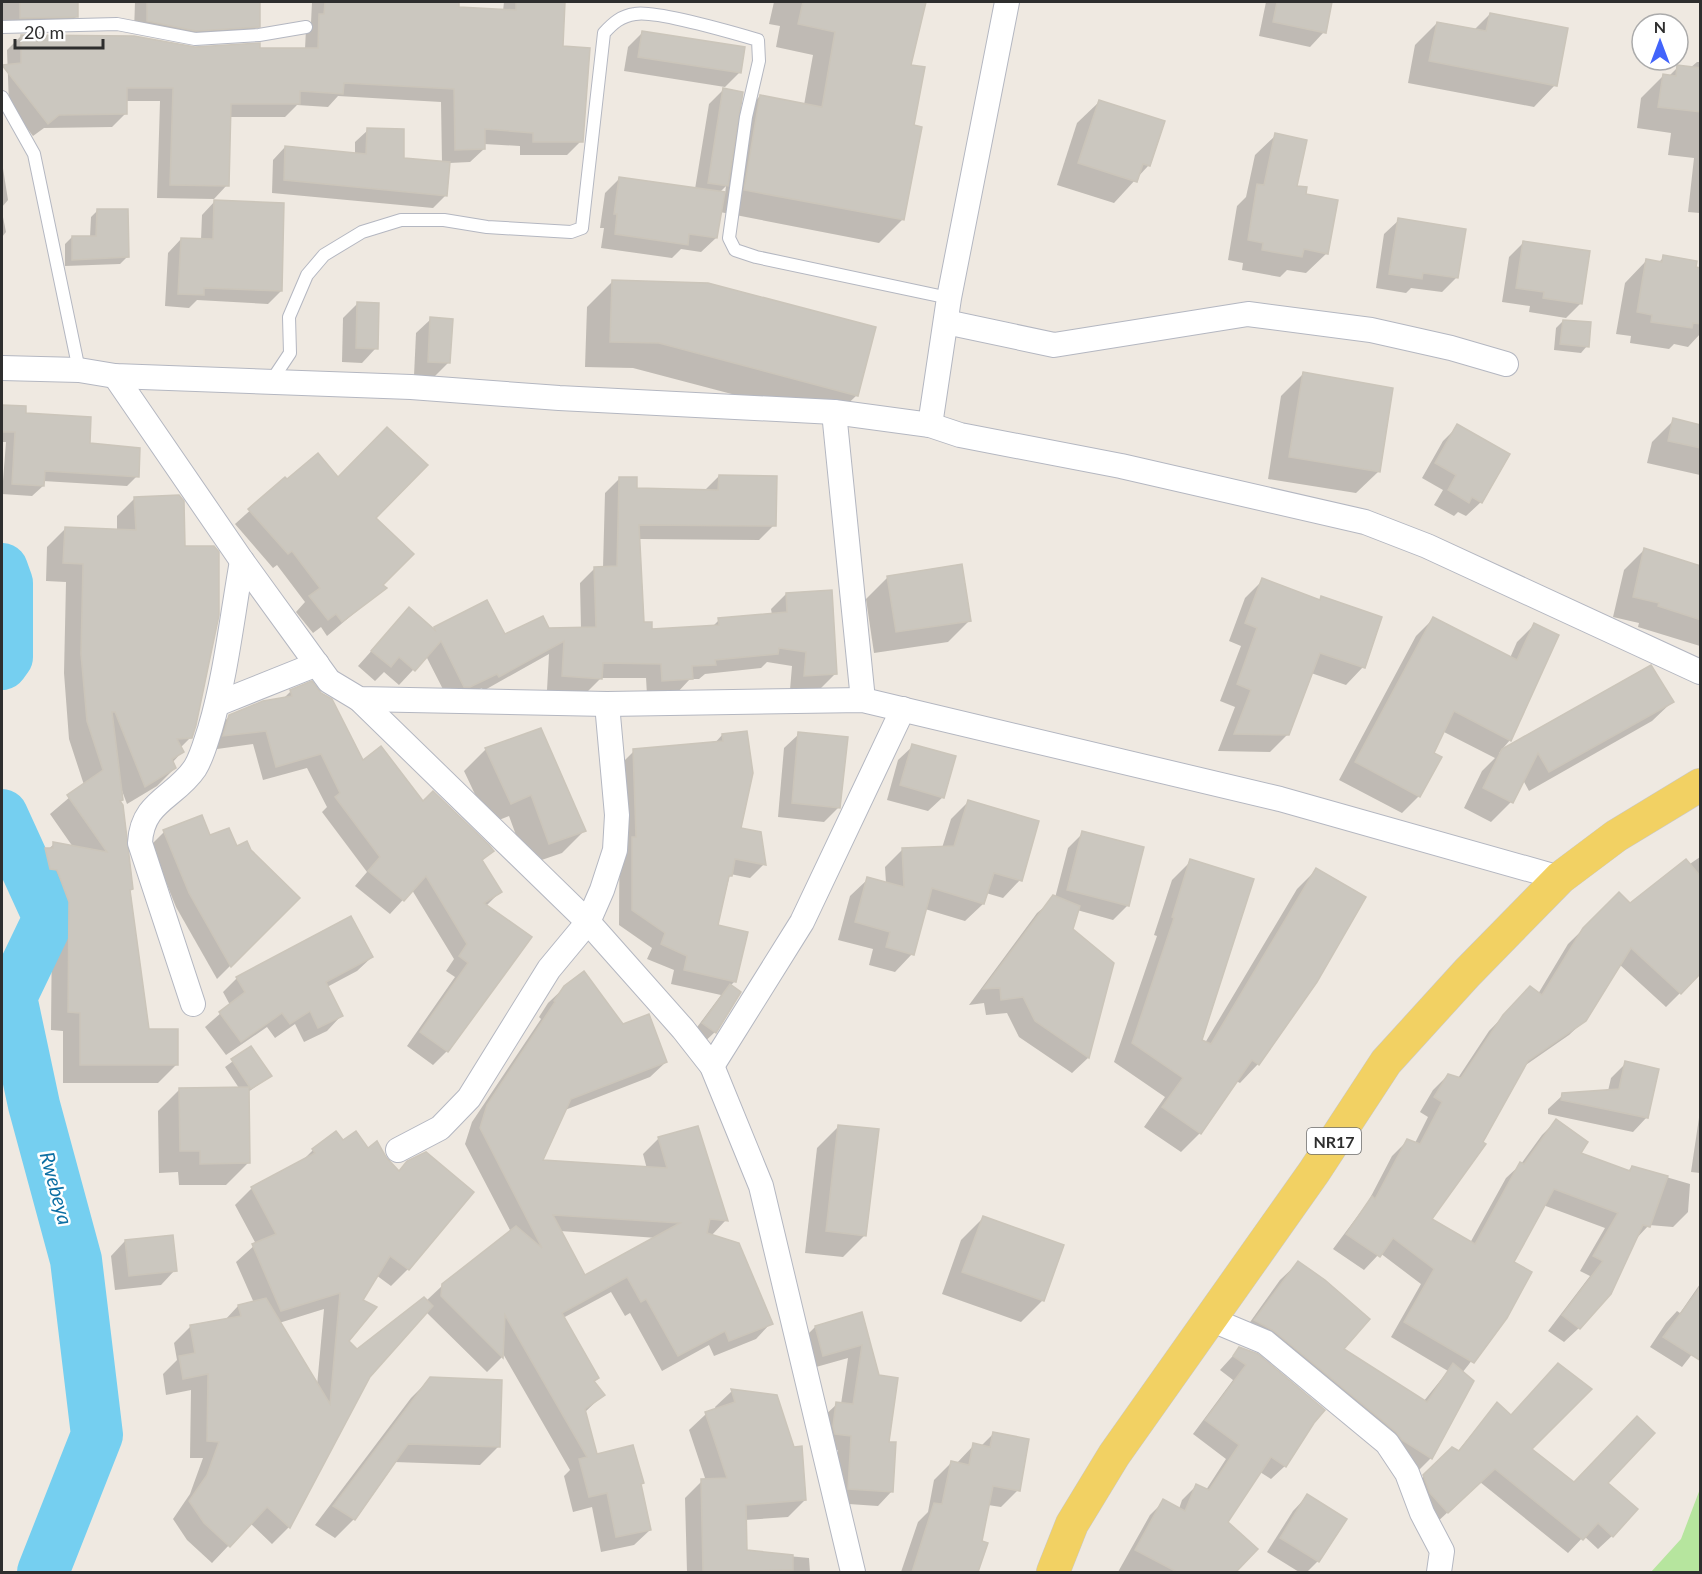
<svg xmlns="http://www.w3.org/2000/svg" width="1702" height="1574" viewBox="0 0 1702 1574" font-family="Lato,sans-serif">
<rect width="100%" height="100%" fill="#efe9e1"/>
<!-- green -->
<path fill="#b6e59e" d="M1700,1489V1572H1651L1681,1539Z"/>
<!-- shadow -->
<g fill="#0003" fill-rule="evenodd">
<path d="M2,2H77V16L65,28L2,23Z"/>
<path d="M135,2H258V26L247,37L134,32Z"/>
<path d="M312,2H457V9L503,11L504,2H563L562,48L581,141L567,155H520V146L484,144V149L470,162L449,163L445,196L433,208L272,193L273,160L285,147L355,154V142L368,130L402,159L442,163L441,102L338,96L328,107L297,105L285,117H229L227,185L214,199L157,198L160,101H126V113L112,127L44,128L33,136L9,105L7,50L21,36L195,49H305L306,29L311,23Z"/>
<path d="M774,2H924L910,66L912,126L902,220L879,243L720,212L716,238L701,252L681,249L672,258L601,248L604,228H600L605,193L620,178L695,189L709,104L724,89L737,119L760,96L804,105L813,55L776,47L780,26L769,24ZM726,186L725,194L719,193Z"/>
<path d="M1266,2H1331L1324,32L1310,47L1259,36Z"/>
<path d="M1490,14L1555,85L1534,107L1408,83L1415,45L1437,23L1474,30Z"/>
<path d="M643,32L740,72L725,87L624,71L628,47Z"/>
<path d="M1697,62H1700V213L1688,212L1694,158L1668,155L1671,133L1637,128L1641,98L1663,76L1668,77L1678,67L1690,68Z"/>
<path d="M1099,102L1163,122L1148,166L1114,203L1057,185L1077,123Z"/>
<path d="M1276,135L1295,187L1304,195L1327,253L1306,273L1287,270L1280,277L1242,270L1243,263L1228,260L1237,206L1246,197L1255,155Z"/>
<path d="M2,162L8,200L2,207Z"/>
<path d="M215,201L281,291L268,304L197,300L189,308L165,306L168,253L181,239L201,240L202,215Z"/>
<path d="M98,210L127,257L120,264L65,266V244L72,237H90L91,217Z"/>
<path d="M2,212L6,232L2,237Z"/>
<path d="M1399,220L1456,278L1442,292L1411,288L1406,293L1376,288L1384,234Z"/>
<path d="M1524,242L1581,303L1566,318L1529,312L1530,306L1502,302L1509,257Z"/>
<path d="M1664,257L1700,270V334L1688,347L1674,344L1669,349L1630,343L1631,336L1616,334L1625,283L1646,261L1658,263Z"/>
<path d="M612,282L857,395L831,420L633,368L585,367L587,307Z"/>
<path d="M357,304L376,348L362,363L342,362L343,318Z"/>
<path d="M431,319L449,362L434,377L414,376L416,333Z"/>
<path d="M1563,321L1587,346L1581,353L1554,350L1556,328Z"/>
<path d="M1303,374L1378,472L1356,493L1268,479L1281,396Z"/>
<path d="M2,407H24V414L88,445L137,476L127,486L43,481V486L32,496L2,494L6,442H2Z"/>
<path d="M1674,420L1700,426V475L1647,463L1652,442Z"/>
<path d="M1458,426L1481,502L1466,516L1458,512L1454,516L1434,505L1443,490L1422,478L1443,441Z"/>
<path d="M719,476L774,525L759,540L639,539L643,624L650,630L712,627L719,620L772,615L771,609L786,594L835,674L820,689L790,690L792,666L767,662L761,668L705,674L699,679H690L676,694L647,695L646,678H601L586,693L547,690L549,654L483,691L482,688L449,701L426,656L399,685L384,672L375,681L358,666L409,609L433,630L505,636L548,629H581L580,583L595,568H603L605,493L620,478L636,489L704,491Z"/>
<path d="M285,479L374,518L381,586L384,588L327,636L321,627L313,633L296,612L305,602L277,565L273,568L235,524Z"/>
<path d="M135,498L191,737L180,748L182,752L172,763L175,768L157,786L127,804L121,788L119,801L148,1031L176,1065L158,1083H63V1031L51,1030L52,921L39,888L32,886L28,867L54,844L73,847L50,814L84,785L69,739L64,673L66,582L46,581L47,547L65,529L117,531V516Z"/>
<path d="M1644,550L1700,567V646L1638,627L1639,623L1613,617L1624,570Z"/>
<path d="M888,577L970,620L948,642L874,653L866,599Z"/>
<path d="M1263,580L1319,601L1322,598L1363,667L1346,685L1311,673L1288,734L1270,752L1218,751L1235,707L1220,701L1241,646L1229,641L1245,598Z"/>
<path d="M1434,618L1510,658L1517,642L1534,625L1510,740L1499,753L1650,667L1672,702L1652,721L1529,791L1523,780L1511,802L1491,822L1464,808L1482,771L1495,758L1442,731L1432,753L1419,796L1402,813L1339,780L1416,636Z"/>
<path d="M291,691L362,762L491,851L481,862L500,892L486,906L447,1051L433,1065L407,1046L455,977L446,971L454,959L412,890L390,914L355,886L367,872L322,812L327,807L307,768L263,780L253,744L210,750L215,730L230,716L283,699Z"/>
<path d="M799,734L839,807L824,822L778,817L784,748Z"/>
<path d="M722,735L740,829L764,864L750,878L730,874L717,926L735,981L730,986L715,1032L700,1046L689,1038L721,995L671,984L674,970L647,959L652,948L619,925L620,765L634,751L714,744Z"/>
<path d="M913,746L943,797L928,811L887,800L898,760Z"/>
<path d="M486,749L584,831L562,853L527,865L509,816L489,824L464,771Z"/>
<path d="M968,802L1020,880L1003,898L986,893L983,904L965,921L925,909L912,954L895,972L869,965L873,949L838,940L850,896L868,879L886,883L885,867L903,849L942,848L951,819Z"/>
<path d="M164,832L209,837L250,851L298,898L217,979L176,907L151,845Z"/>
<path d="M1083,833L1128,905L1113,920L1077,910L1071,929L1112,964L1088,1058L1072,1073L1019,1037L1007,1013L986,1015L984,1003L969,1005L1037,913L1055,898L1068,848Z"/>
<path d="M1700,857V959L1680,993L1666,1007L1619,964L1585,1020L1569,1035L1523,1067L1430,1219L1470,1243L1506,1178L1521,1164L1542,1135L1556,1121L1578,1153L1627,1172L1632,1167L1690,1184L1688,1212L1673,1227L1649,1225L1634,1241L1579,1328L1564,1342L1548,1331L1590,1276L1580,1271L1605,1228L1543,1205L1512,1263L1506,1317L1462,1373L1472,1382L1431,1458L1413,1476L1256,1349L1238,1339L1280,1280L1298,1263L1342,1350L1423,1402L1448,1371L1391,1337L1421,1284L1380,1253L1364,1270L1333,1249L1368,1202L1392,1156L1407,1141L1415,1143L1428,1117L1420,1112L1433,1090L1448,1075L1458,1078L1489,1031L1516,1003L1538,994L1568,944L1619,894L1630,905Z"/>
<path d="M1191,861L1200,1041L1205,1043L1297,889L1316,870L1258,1064L1240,1083L1236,1081L1200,1133L1181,1152L1144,1127L1165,1097L1114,1062L1157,936L1154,935L1172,880Z"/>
<path d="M372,957L357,971L327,987L341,1016L327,1031L304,1042L295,1024L275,1038L267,1027L226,1055L205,1027L230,1005L223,992L237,978Z"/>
<path d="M565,987L623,1026L666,1062L650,1077L565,1110L541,1162L647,1169L643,1154L658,1139L697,1127L726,1220L711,1236L771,1323L756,1339L714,1356L709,1345L662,1371L630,1313L625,1316L611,1292L563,1318L598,1378L593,1382L603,1395L584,1413L595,1456L640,1485L650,1530L634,1545L601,1552L592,1507L573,1512L564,1476L570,1470L502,1352V1357L487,1372L426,1312L369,1376L289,1527L272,1544L250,1523L212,1563L187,1540L173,1519L190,1494L203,1458H190L191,1390L166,1395L163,1374L177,1360L174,1343L191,1326L225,1320L238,1306L254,1303L236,1262L256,1244L235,1205L252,1188L300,1163L313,1150L408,1269L391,1286L376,1275L360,1301L347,1341L357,1351L426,1301L443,1285L511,1232L465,1144L472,1122L541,1019L539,1017L548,1003ZM560,1231L657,1238L585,1277ZM324,1309L317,1386L279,1323Z"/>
<path d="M251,1048L270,1076L247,1093L248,1163L226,1185H179L178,1172L159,1173L158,1111L180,1089L239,1088L225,1067Z"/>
<path d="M1626,1063L1647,1117L1633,1132L1548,1114V1109L1563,1095L1608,1091L1611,1078Z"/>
<path d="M1700,1111V1173L1691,1172Z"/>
<path d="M839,1126L865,1235L843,1257L805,1253L817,1148Z"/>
<path d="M983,1218L1043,1300L1021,1322L942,1294L961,1240Z"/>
<path d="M125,1241L175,1270L161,1285L115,1290L111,1256Z"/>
<path d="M1700,1284V1344L1682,1367L1650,1347L1666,1323L1677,1311L1680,1313Z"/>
<path d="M861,1314L887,1443L892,1491L878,1506L834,1503L838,1450L821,1448L822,1418L837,1404H841L848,1358L809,1369L801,1341L815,1327Z"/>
<path d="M1240,1348L1312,1422L1285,1466L1271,1479L1260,1472L1226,1522L1256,1549L1234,1572H1118L1150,1515L1164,1501L1179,1509L1182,1500L1196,1486L1206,1490L1226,1459L1193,1434L1233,1380L1220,1370Z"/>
<path d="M430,1379L499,1446L480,1465L394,1462L354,1519L335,1538L315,1525L411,1398Z"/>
<path d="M732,1391L805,1500L788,1517L745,1520L746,1552L809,1558L810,1572H687L685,1498L702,1481H706L689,1430L706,1414L716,1410L715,1407Z"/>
<path d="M1497,1404L1530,1449L1573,1484L1606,1483L1612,1536L1598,1549L1584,1536L1568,1553L1480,1482L1434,1525L1410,1490L1424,1476L1457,1452Z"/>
<path d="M993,1434L1018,1490L1001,1507L988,1505L980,1542L986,1544L976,1572H901L918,1522L928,1512L934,1480L951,1463L956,1464L974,1445L981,1446Z"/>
<path d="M1307,1496L1318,1561L1307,1572H1299L1267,1552L1293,1511Z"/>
</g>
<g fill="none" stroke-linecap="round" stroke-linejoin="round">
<!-- river -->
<g stroke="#75cff0" stroke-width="52">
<path d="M2,569L7,583V657L2,664"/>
<path d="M2,815L49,918L11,997L34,1105L76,1260L97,1435L43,1572"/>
</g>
</g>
<!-- building -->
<g fill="#cbc7bf" stroke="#cbc5ba" stroke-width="1.5" fill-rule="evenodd">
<path d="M20,2H78V17L20,18Z"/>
<path d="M147,2H260V27L196,31L147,21Z"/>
<path d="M325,2H459V7L516,10V2H565L563,46L590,48L583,142H533V133L485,129V149L455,150L454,89L344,83L343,94L300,91V104H231L229,186L170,185L173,88H127V114L59,115L48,124L2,65L21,63V35L134,36L195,47L260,43V48H318L319,14H324Z"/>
<path d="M803,2H926L911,65L925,67L914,125L922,127L904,220L744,190L760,95L822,107L835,32L798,24Z"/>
<path d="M1277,2H1332L1326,33L1273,22Z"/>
<path d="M1490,13L1568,28L1557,86L1429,61L1437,22L1486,31Z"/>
<path d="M642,31L745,47L741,73L638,57Z"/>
<path d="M1677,65L1701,68V112L1658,107L1663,74L1676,76Z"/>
<path d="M723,88L743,92L728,186L708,183Z"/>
<path d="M1099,100L1165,121L1150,166L1143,164L1137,182L1078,163Z"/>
<path d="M367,128L404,129V158L450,162L447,196L284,180L285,146L366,154Z"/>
<path d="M1275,133L1307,140L1297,186L1307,187L1306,194L1338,200L1328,254L1304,249L1302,257L1262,250L1263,243L1248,240L1257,184L1264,185Z"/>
<path d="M619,177L725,192L717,238L689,234L688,245L615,234L617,214H614Z"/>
<path d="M214,200L284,203L282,291L204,288V295L178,294L181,238L213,239Z"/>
<path d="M97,209H128L129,257L72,260V236H96Z"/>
<path d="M1398,218L1466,229L1458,278L1423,273L1422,279L1389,274Z"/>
<path d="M1523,241L1590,251L1582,304L1543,298L1544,292L1516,288Z"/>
<path d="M1663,255L1697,261L1696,267L1701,268V324L1693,323L1692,328L1651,322L1652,315L1637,312L1646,259L1662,262Z"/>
<path d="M612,280L708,283L876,327L858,396L659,343L610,342Z"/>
<path d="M357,302L379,303L378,349L356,348Z"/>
<path d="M430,317L453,319L450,363L428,362Z"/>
<path d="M1563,320L1591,322L1589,347L1560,344Z"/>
<path d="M1303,372L1393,388L1380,472L1289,457Z"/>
<path d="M2,405L26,406V413L91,417L90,443L140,448L139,477L45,471L44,486L12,484L15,432H2Z"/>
<path d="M1673,418L1701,425V448L1668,441Z"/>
<path d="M1457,424L1510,454L1482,503L1472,497L1469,503L1448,490L1456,475L1435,463Z"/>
<path d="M387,427L428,465L376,518L414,554L383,585L387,588L342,622L336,614L328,620L309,596L320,588L292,551L288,554L248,509L285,477L287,479L318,453L338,477Z"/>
<path d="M719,475L777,476L776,526L639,525L644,622H652V629L719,625L718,618L787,612L786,593L832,590L837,674L804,676L806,652L779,648L778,654L715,660L716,665L692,666L693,679L662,681L661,664L603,663L602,679L562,676L564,641L499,677L497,674L470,687H464L441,641L415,671L399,657L391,667L371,651L409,607L435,630L434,627L487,600L505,634L543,616L549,628L596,627L594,567L617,566L619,477H637V488L718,490Z"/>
<path d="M179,495L184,501L185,546H214L219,552V615L196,725L192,738L177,739L184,752L172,759L176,768L145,787L115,712H112L123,800L120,801L123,805L133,889L130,890L149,1029H178V1065H80V1013L68,1012L69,902L57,870L50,869L45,848H53V842L107,852L67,795L103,770L87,721L81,654L83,564L63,563L65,527L136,530L134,497Z"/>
<path d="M1644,548L1701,566V620L1658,606L1659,603L1633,597Z"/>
<path d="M962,564L971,621L896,632L887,576Z"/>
<path d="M1262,578L1320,600L1321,596L1382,617L1365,668L1320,653L1289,735L1234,734L1251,690L1237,684L1257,628L1245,623Z"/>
<path d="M1433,617L1517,660L1534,623L1559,635L1511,741L1454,711L1434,753L1442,757L1420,797L1355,762Z"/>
<path d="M1651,665L1674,702L1549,772L1538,753L1513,803L1483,788L1502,749Z"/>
<path d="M312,681L321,693L332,699L363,760L381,746L423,801L433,791L489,845L494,851L482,860L502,892L484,903L532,937L448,1052L420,1032L468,963L459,956L467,944L426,876L404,901L368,871L380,857L335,797L340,793L321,754L276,767L266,731L223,736L229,715L263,701L292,696L290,690Z"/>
<path d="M541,728L586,831L549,844L531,795L511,804L485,748Z"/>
<path d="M747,731L753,773L741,828L761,832L766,865L735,859L732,876H729L718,925L748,932L736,982L684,970L687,956L661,944L665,933L632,910V837H636L633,749L723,741L722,734Z"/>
<path d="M798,732L848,737L840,808L792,803Z"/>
<path d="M912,744L956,756L944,798L900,785Z"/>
<path d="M968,800L1039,821L1022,881L994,873L984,904L932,888L914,955L886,947L890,932L855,922L867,877L904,887L902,848L954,846Z"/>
<path d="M202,815L210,835L229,828L237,846L247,841L251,850L300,898L231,967L189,893L163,830Z"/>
<path d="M1082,831L1144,847L1129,906L1067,890Z"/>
<path d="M1190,859L1254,879L1202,1040L1211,1044L1316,868L1366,897L1317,982L1259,1065L1252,1060L1201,1134L1162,1107L1183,1078L1132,1043L1174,918L1172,917Z"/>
<path d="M1686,859L1701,877V973L1681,994L1631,948L1586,1021L1528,1061L1483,1142L1486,1144L1432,1219L1475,1244L1520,1162L1524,1164L1556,1119L1588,1142L1581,1153L1630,1171L1632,1166L1668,1176L1650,1227L1643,1225L1611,1294L1580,1329L1562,1315L1603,1261L1593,1256L1618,1213L1554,1189L1514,1262L1532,1272L1507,1318L1474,1363L1404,1322L1434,1269L1393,1238L1380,1257L1346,1234L1372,1196L1375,1199L1407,1139L1420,1144L1442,1102L1434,1097L1448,1074L1461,1078L1503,1015L1530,986L1542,995L1583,928L1619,892L1630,903Z"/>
<path d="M1053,895L1080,906L1073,929L1114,963L1089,1058L1035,1021L1023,997L1001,1000L1000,988L983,989Z"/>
<path d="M351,916L373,957L326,982L343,1016L318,1028L310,1011L290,1024L282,1013L241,1042L219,1012L245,992L236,977Z"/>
<path d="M584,971L623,1024L649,1014L667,1062L571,1099L543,1160L667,1168L658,1137L698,1126L728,1221L710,1219L707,1233L739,1243L773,1324L729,1341L725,1331L678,1356L646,1299L641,1302L627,1277L562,1313L599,1378L594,1381L605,1395L585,1409L597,1454L633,1445L644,1483L641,1484L651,1530L616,1537L607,1493L589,1497L579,1459L587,1457L505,1315L503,1358L441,1296L442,1284L516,1226L542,1248L480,1128L487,1105L555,1002L554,1001L564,986ZM553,1215L680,1223L585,1275Z"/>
<path d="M730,984L741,992L716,1033L702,1023Z"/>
<path d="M251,1046L272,1076L251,1089L231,1059Z"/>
<path d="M1625,1061L1659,1069L1648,1118L1561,1100L1562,1093L1619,1089Z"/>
<path d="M249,1087L250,1163L200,1164V1151H180L179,1088Z"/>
<path d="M838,1125L879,1129L866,1236L826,1231Z"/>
<path d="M336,1131L343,1140L356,1131L368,1148L377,1141L386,1157L399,1171L407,1161L426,1152L474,1192L409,1270L390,1256L363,1300L377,1307L349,1341L357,1349L424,1297L433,1306L370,1377L290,1528L267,1507L230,1547L204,1523L189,1501L207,1475L219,1442L207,1441L208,1374L183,1379L179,1356L195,1353L190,1325L241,1316L238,1305L266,1298L330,1404L340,1293L281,1311L252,1244L276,1234L251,1187L315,1153L312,1149Z"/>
<path d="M983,1216L1064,1245L1044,1301L962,1272Z"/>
<path d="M173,1235L177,1271L129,1276L125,1240Z"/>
<path d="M1298,1261L1325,1280L1370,1319L1344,1349L1427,1402L1453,1363L1474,1381L1432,1459L1402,1440L1396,1432L1274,1331L1254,1320Z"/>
<path d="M1701,1286V1361L1663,1337Z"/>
<path d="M862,1312L879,1375L898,1378L889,1442H896L893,1492L848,1489L851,1436L835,1434L833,1426L836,1402L853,1404L862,1345L823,1356L815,1326Z"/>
<path d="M1239,1347L1258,1354L1325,1410L1314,1423L1286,1467L1271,1457L1228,1522L1258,1549L1236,1572H1177L1135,1550L1163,1499L1185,1511L1196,1484L1209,1490L1239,1445L1205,1420L1246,1365L1233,1356Z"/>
<path d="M1558,1363L1592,1389L1532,1449L1574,1482L1637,1416L1655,1433L1608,1483L1638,1509L1613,1537L1598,1523L1583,1540L1495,1469L1448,1513L1430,1493L1423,1475L1452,1447L1459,1451L1497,1402L1511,1415Z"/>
<path d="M430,1377L502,1380L500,1447L408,1444L355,1520L333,1506Z"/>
<path d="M731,1389L777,1395L794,1447L802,1446L806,1500L746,1505L747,1550L793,1555V1570L703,1572L701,1479L727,1478L705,1412L735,1402Z"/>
<path d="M993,1432L1029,1439L1020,1491L993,1486L982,1541L988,1543L978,1572H912L934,1503L942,1504L951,1461L969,1465L973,1443L990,1447Z"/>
<path d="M1307,1494L1347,1519L1319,1562L1280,1538Z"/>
</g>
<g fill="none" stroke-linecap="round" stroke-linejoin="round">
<defs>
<g id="service">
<path d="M2,27L117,24L195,39L259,35L306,27"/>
<path d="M2,97L34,154L79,370"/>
<path d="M272,380L290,353L289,317L307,275L324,255L362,232L401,220H444L487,227L571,232L582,228L604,33C613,23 621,16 635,14C656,10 734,33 758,40L759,61L746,117L729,238L735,250L756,257L949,298"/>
</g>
<g id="minor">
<path d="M946,322L1054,345L1248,314L1371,330L1451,348L1506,364"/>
<path d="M2,368L79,370L115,376L411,387L559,398L834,412L930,425L960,435L1121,466L1365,522L1427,546L1700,672"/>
<path d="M115,376L242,561L329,681L359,699L607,704L863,700L1280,799L1560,878"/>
<path d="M834,412L863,700"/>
<path d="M930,425L949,298L1007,2"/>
<path d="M359,699L588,922L683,1029L712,1066L761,1186L853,1572"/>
<path d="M217,704L317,664"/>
<path d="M193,1004L140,843C142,801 175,798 195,768C202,757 206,741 210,729C226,675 232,617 242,561"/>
<path d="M712,1066L802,922L903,709"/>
<path d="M398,1150L440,1128L469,1098L549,969L588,922L602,890L615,850L617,815L607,704"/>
<path d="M1210,1319L1265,1342L1387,1443L1407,1473L1422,1513L1442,1551L1439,1572"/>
</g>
<path id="primary" d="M1053,1572L1072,1524L1114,1455L1314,1172L1386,1062L1467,973L1560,878L1616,836L1700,785"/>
</defs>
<!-- service casing -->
<use href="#service" stroke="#b4b7c1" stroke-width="14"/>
<!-- minor casing -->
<use href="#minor" stroke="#b4b7c1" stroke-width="26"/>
<!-- primary casing -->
<use href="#primary" stroke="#c9c9c9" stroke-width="34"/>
<!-- service -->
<use href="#service" stroke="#fff" stroke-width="12"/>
<!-- minor -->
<use href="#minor" stroke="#fff" stroke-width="24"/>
<!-- primary -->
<use href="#primary" stroke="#f2d163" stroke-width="33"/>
</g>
<g text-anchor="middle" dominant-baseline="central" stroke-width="5" stroke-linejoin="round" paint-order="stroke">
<!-- shield labels -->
<rect fill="#fff" stroke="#6d6d6d" stroke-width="1.5" x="1307" y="1128" width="54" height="26" rx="4.5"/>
<g font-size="16" font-weight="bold" fill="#2e2e2e">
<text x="1334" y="1141">NR17</text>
</g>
<!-- water labels -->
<g font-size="20" font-style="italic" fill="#0d6fa3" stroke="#fff">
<text transform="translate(57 1188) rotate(75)">Rwebeya</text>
</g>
</g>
<!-- border -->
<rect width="1702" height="1574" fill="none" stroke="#2e2e2e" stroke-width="6"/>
<!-- north arrow -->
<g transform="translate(1660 42)"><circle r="28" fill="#ffffff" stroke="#ababab" stroke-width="1.5"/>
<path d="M0-4.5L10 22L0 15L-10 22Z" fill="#4264fb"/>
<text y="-9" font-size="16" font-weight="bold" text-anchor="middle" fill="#2e2e2e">N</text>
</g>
<!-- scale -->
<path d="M15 39v9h88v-9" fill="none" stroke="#2e2e2e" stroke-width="3"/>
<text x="24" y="39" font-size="18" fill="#2e2e2e" stroke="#ffffff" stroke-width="4.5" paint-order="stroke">20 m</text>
</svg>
